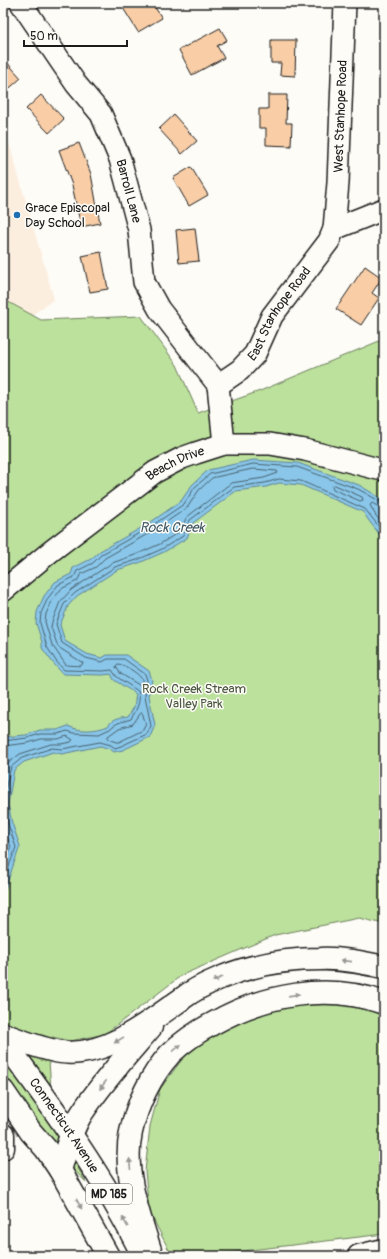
<svg xmlns="http://www.w3.org/2000/svg" width="387" height="1259" viewBox="0 0 387 1259" font-family="Pangolin,sans-serif">
<rect width="100%" height="100%" fill="#fdfcf7"/>
<filter id="ink" filterUnits="userSpaceOnUse"><feTurbulence type="fractalNoise" baseFrequency=".025" numOctaves="2"/><feDisplacementMap in="SourceGraphic" scale="8" xChannelSelector="R" yChannelSelector="G"/><feConvolveMatrix kernelMatrix="1 2 1 2 8 2 1 2 1" color-interpolation-filters="sRGB"/></filter>
<g filter="url(#ink)">
<!-- built -->
<path fill="#fceedf" d="M3,128L6,132L54,299L3,337Z"/>
<!-- green -->
<g fill="#bce19c" stroke="#6c7e5c">
<path d="M3,299L41,320L141,316L177,365L198,413L260,391L384,339V924L359,918L275,935L182,975L105,1034L70,1041L52,1037L49,1061L51,1089L72,1157L86,1182L3,1101Z"/>
<path d="M309,997L384,1009V1234L201,1256H172L149,1211L145,1171L150,1126L160,1089L183,1058L215,1031L260,1007Z"/>
</g>
<!-- water -->
<path fill="#89c6e9" stroke="#5d8297" d="M253,460L298,463L359,485L384,500V540L369,521L363,512L301,485L279,483L266,487L236,491L193,523L187,538L164,552L139,563L117,570L77,596L68,606L60,625L65,641L87,654L102,658L107,655H126L149,671L152,680L149,696L155,725L150,737L123,750L114,752L110,749L100,746L62,754L53,752L24,762L14,770L8,804L12,823L20,846L3,895V737L26,735L40,730H57L68,726C80,732 96,731 108,726C111,719 121,718 128,717L134,707L136,694L114,680L111,674L103,675L63,674L53,663L42,648V642L36,623L37,612L44,596L55,582L71,574L73,568L91,559L100,551L148,524L181,501L192,485L208,470Z"/>
<g fill="none" stroke-linecap="round" stroke-linejoin="round">
<!-- shore -->
<g stroke="#48606e" stroke-width="1">
<path d="M253,469L277,471L278,473L264,478L231,483L187,517L179,532L160,544L135,555L112,563L71,590L60,602L52,622L51,627L58,647L83,663L81,666L66,665L52,645L45,622L46,614L52,601L61,589L77,581L81,574L96,567L105,558L153,531L187,508L199,490L212,478Z"/>
<path d="M335,485L362,497L363,500L360,501L333,489L332,487Z"/>
<path d="M384,508L379,507L372,503L370,505L376,516L384,525"/>
<path d="M118,664C123,664 138,673 141,678C143,680 142,681 141,684L139,685L121,674L116,667Z"/>
<path d="M142,713L146,724L143,730L119,742H116L108,739V736L119,728L133,724L140,714Z"/>
<path d="M3,741L27,738L40,734H58L67,731L74,733L99,734L110,729L113,726L118,723L131,719C136,711 142,700 138,691L117,677L112,670L103,671L64,670L56,661L47,647L40,623L41,613L48,598L58,585L74,577L77,571L93,563L102,554L150,527L184,504L195,487L210,474L253,464L297,467L358,489L381,502L384,503"/>
<path d="M3,746L28,743L41,739H58L67,736L73,740L71,742L61,744H51L20,754L7,764L3,777"/>
<path d="M3,825L11,847L3,869"/>
<path d="M3,883L16,847L8,824L4,804L5,790L11,767L22,758L52,748L62,749L100,742L111,745L115,748L121,746L147,734L151,726L145,696L147,680L145,674L124,659H108L102,662L86,658L62,643L56,624L64,604L75,593L115,567L137,560L162,549L183,536L190,520L234,487L265,483L279,479L301,481L365,509L384,533"/>
</g>
</g>
<!-- building -->
<g fill="#f9cea7" stroke="#1c1c1c">
<path d="M131,3H152L162,18L138,32L123,8Z"/>
<path d="M220,28L227,40L217,46L224,58L192,75L179,50Z"/>
<path d="M271,40H296L295,76L280,75L281,63H271Z"/>
<path d="M3,58L21,78L3,94Z"/>
<path d="M41,95L64,119L49,133L26,109Z"/>
<path d="M268,95H287L286,123H292L291,146L266,145V128H259V109H268Z"/>
<path d="M174,115L197,141L182,154L159,129Z"/>
<path d="M79,143L91,174L100,223L81,227L72,185L59,150Z"/>
<path d="M191,167L208,195L189,206L173,178Z"/>
<path d="M195,228L199,261L179,263L176,230Z"/>
<path d="M101,252L108,289L90,292L82,256Z"/>
<path d="M365,266L382,278L372,293L379,298L361,325L336,309Z"/>
</g>
<g fill="none" stroke-linecap="round" stroke-linejoin="round">
<defs>
<g id="minor">
<path id="s1" d="M21,3L76,84L101,114L120,159L139,230L144,282L159,309L218,385"/>
<path id="s2" d="M334,229L338,183L345,3"/>
<path id="s3" d="M224,444L218,385L240,370L255,354L272,316L329,241L334,229L384,209"/>
<path id="s4" d="M3,591L50,552L155,472L182,458L196,453L224,444H270L305,450L378,469H384"/>
</g>
<g id="major">
<path id="s5" d="M3,1040C54,1109 105,1178 143,1256"/>
<path d="M3,1091L31,1132L46,1149L60,1170L108,1256"/>
</g>
<g id="highway">
<path d="M3,1034C22,1041 41,1049 61,1052C105,1058 149,1022 183,998C193,990 208,983 220,978C251,965 287,959 321,959C342,958 364,963 384,967"/>
<path d="M3,1135V1148"/>
<path d="M60,1170C66,1151 71,1130 82,1113C102,1082 128,1054 151,1027"/>
<path d="M152,1256C140,1218 122,1172 131,1132C137,1104 151,1075 170,1054C182,1042 197,1032 212,1024C263,995 327,982 384,1003"/>
<path d="M359,1256L384,1250"/>
</g>
</defs>
<!-- minor casing -->
<use href="#minor" stroke="#1c1c1c" stroke-width="24"/>
<!-- major casing -->
<use href="#major" stroke="#1c1c1c" stroke-width="25"/>
<!-- highway casing -->
<use href="#highway" stroke="#1c1c1c" stroke-width="25"/>
<!-- minor -->
<use href="#minor" stroke="#fdfcf7" stroke-width="21"/>
<!-- major -->
<use href="#major" stroke="#fdfcf7" stroke-width="22"/>
<!-- highway -->
<use href="#highway" stroke="#fdfcf7" stroke-width="22"/>
</g>
<!-- one-way arrows -->
<defs><path id="oneway-solid" d="M-6-.8H1V-3.2L6.5 0L1 3.2V.8H-6Z"/></defs>
<g fill="#989794">
<use href="#oneway-solid" transform="translate(346 961) rotate(-174)"/>
<use href="#oneway-solid" transform="translate(218 979) rotate(155)"/>
<use href="#oneway-solid" transform="translate(294 995) rotate(-8)"/>
<use href="#oneway-solid" transform="translate(119 1040) rotate(148)"/>
<use href="#oneway-solid" transform="translate(177 1048) rotate(-39)"/>
<use href="#oneway-solid" transform="translate(103 1085) rotate(127)"/>
<use href="#oneway-solid" transform="translate(130 1164) rotate(-95)"/>
<use href="#oneway-solid" transform="translate(79 1204) rotate(61)"/>
<use href="#oneway-solid" transform="translate(125 1222) rotate(-119)"/>
</g>
</g>
<!-- markers -->
<circle fill="#1f6fb2" stroke="#fdfcf7" stroke-width="1.5" cx="17" cy="215" r="4"/>
<g text-anchor="middle" dominant-baseline="central" stroke-width="3" stroke-linejoin="round" paint-order="stroke">
<!-- shield labels -->
<rect fill="#fdfcf7" stroke="#605f5e" stroke-width="1" x="86" y="1184" width="46" height="20" rx="3"/>
<g font-size="12" font-weight="bold" fill="#1c1c1c">
<text x="109" y="1194">MD 185</text>
</g>
<!-- street labels -->
<g font-size="13" fill="#1c1c1c" stroke="#fdfcf7">
<text stroke="none"><textPath href="#s2" startOffset="113">West Stanhope Road</textPath></text>
<text stroke="none"><textPath href="#s1" startOffset="219">Barroll Lane</textPath></text>
<text stroke="none"><textPath href="#s3" startOffset="155">East Stanhope Road</textPath></text>
<text stroke="none"><textPath href="#s4" startOffset="215">Beach Drive</textPath></text>
<text stroke="none"><textPath href="#s5" startOffset="105">Connecticut Avenue</textPath></text>
</g>
<!-- poi labels -->
<g font-size="13" fill="#1c1c1c" stroke="#fdfcf7" text-anchor="start">
<text x="25" y="208">Grace Episcopal<tspan x="25" dy="15">Day School</tspan></text>
</g>
<!-- park labels -->
<g font-size="13" fill="#4c5742" stroke="#fdfcf7">
<text x="194" y="689">Rock Creek Stream<tspan x="194" dy="15">Valley Park</tspan></text>
</g>
<!-- water labels -->
<g font-size="14" font-style="italic" fill="#425864" stroke="#fdfcf7">
<text x="172" y="527">Rock Creek</text>
</g>
</g>
<!-- margin -->
<rect width="387" height="1259" fill="none" stroke="#fdfcf7" stroke-width="16"/>
<rect x="8" y="8" width="371" height="1243" fill="none" stroke="#1c1c1c" stroke-width="1.5" filter="url(#ink)"/>
<!-- scale -->
<path d="M24 40v6h103v-6" fill="none" stroke="#1c1c1c" stroke-width="2"/>
<text x="30" y="40" font-size="12" fill="#1c1c1c" stroke="#fdfcf7" stroke-width="3" paint-order="stroke">50 m</text>
</svg>
